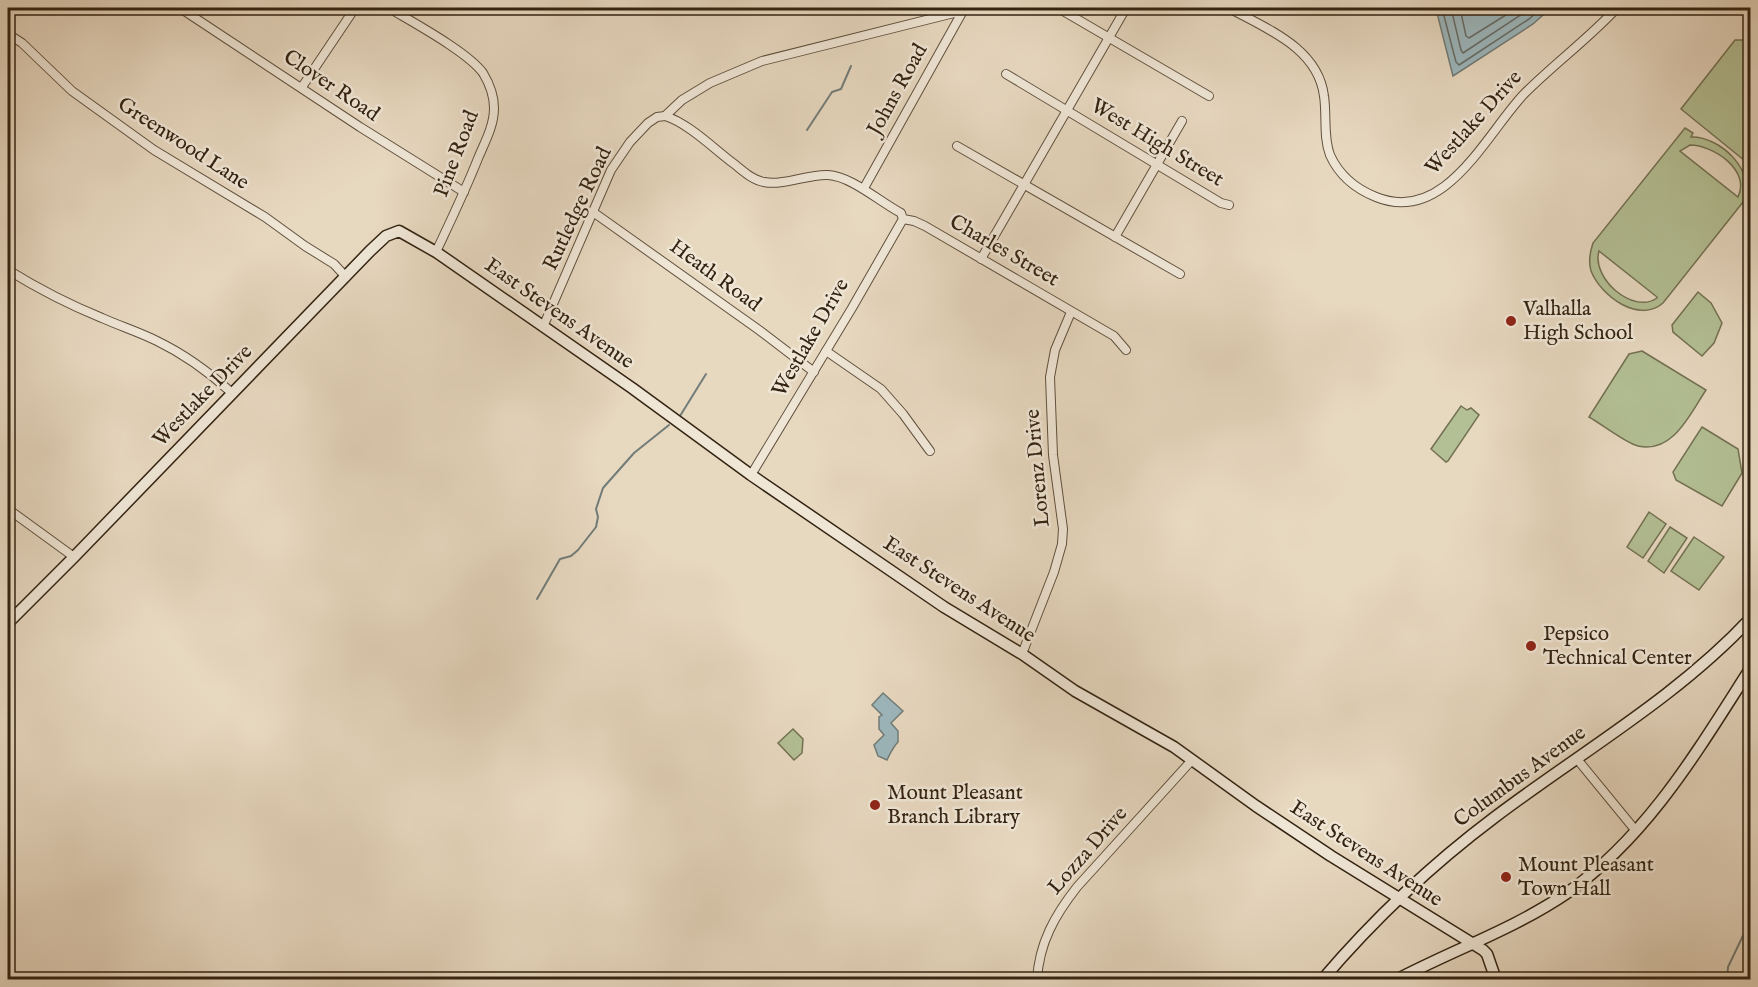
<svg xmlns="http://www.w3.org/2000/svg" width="1758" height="987" viewBox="0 0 1758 987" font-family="'IM FELL English',serif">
<rect width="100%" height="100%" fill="#e7d8c0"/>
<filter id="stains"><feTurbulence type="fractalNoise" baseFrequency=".00333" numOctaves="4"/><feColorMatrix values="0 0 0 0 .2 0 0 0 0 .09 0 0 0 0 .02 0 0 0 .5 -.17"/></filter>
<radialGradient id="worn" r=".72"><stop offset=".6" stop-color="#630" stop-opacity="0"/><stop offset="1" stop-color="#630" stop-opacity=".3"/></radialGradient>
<!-- green -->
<g fill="#b3bf94" stroke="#737152" stroke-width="1.5" fill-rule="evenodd">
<path d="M1735,40H1750V165L1681,109Z"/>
<path d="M1685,128L1693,133L1691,137C1720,136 1758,172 1743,202L1663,303C1639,324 1601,296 1591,271C1588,261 1590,252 1593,243ZM1690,145C1713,145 1751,170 1738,197L1680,151ZM1599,251L1657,297V298C1633,315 1591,278 1599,251Z"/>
<path d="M1698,292L1711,303L1722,323L1714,343L1702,356L1673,332L1672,325Z"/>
<path d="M1642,351L1706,390C1690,414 1673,454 1638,446C1627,444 1600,423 1589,417L1629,354Z"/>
<path d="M1461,406L1467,410L1471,408L1479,415L1448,461L1446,462L1431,449Z"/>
<path d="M1702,427L1738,449L1742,473L1722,506L1676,480L1673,472Z"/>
<path d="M1649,512L1666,524L1643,558L1627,547Z"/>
<path d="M1670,527L1687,538L1664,573L1648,561Z"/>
<path d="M1694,537L1724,557L1699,590L1671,571Z"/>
<path d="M793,729L803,739L802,753L794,760L778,743Z"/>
</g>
<!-- water -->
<g fill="#9cb7bd" stroke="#727c78" stroke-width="1.5">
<path d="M1438,8H1551L1533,24L1453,76L1438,17Z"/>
<path d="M883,693L903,711L891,723L898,731V742C893,747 890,754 887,760L878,756L874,745L884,735L879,729V717L882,715L872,705Z"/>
</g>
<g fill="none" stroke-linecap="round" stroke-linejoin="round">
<!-- shore -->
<g stroke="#686d67" stroke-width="1.5">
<path d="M1444,8V16L1456,62L1459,65L1529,19L1542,8"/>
<path d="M1451,8L1461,50L1463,53L1531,8"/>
<path d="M1460,8L1466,36L1469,38L1517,8"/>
</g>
<!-- stream -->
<g stroke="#727c78" stroke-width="2">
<path d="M894,14L898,8"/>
<path d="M807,130L832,92L841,89L851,66"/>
<path d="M680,416L706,374"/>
<path d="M537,599L560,559L571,556L578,550L596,527L598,517L596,509L603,488L634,453L669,425"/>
<path d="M1727,980L1728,967L1750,921"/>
</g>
<defs>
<g id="street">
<path d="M180,8L360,127L464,192"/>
<path d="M389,8C412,22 468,52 483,73C489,83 494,96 494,108C494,125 486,140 479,156C466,189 451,220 436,252"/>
<path d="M1058,8L1209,96"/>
<path d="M1229,8C1267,29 1318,48 1324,96C1327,116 1323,137 1330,155C1339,175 1356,189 1376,197C1445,225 1486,134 1524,94C1554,64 1588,39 1617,8"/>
<path d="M8,34L22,43L72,91L154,150L265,217L305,246L334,264L346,277"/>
<path d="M1006,74L1221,203L1229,205"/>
<path d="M302,87L355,8"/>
<path d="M665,116C688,123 713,148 733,163C742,170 752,180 764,182C783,186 808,174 828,175C851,176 880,202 901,213L903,219L914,221L925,226L1114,336L1126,350"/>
<path d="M957,146L1180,274"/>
<path d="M864,188L964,9"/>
<path d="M593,212L759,330L814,372"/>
<path d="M1115,237L1182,121"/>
<path d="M981,259L1126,8"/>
<path d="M8,270C37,288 70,305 102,318C120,326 139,332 157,341C184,354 210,373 232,393"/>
<path d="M543,327L611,170L630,142L648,123L657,117L665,116L682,100L710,83L762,61L962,11"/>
<path d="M826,351L881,389L903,414L930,451"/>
<path d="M751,475L852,308L903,219"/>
<path d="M8,509L74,557"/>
<path d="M1022,654L1054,572L1062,544L1063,529L1053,455L1050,377L1055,350L1071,312"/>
<path d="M1577,759L1636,831"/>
<path d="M1037,980C1039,943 1055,915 1077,887L1192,760"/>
</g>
<g id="secondary">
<path d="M8,623L74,557L370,251L386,236L399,231L436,252L632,388L751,475L944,607L1022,654L1075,691L1174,747L1256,806L1331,856L1483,950L1487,954L1496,980"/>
<path d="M1322,980C1374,919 1431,865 1495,817C1581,752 1676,698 1750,619"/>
<path d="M1396,980C1453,950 1514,929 1567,893C1648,836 1698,750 1750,669"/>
</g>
</defs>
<!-- street casing -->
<use href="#street" stroke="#60503d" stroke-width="10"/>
<!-- secondary casing -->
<use href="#secondary" stroke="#332311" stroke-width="13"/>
<!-- street -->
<use href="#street" stroke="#efe6d6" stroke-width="8"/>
<!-- secondary -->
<use href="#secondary" stroke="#efe6d6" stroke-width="10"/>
</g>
<!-- markers -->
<g fill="#8f2418" stroke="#efe6d6" stroke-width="2">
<circle cx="1511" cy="321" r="6"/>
<circle cx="1531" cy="646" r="6"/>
<circle cx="875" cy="805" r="6"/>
<circle cx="1506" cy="877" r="6"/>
</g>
<g text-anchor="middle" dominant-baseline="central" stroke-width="5" stroke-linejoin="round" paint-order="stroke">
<!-- street labels -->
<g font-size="21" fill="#332311" stroke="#efe6d6">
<text transform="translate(331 86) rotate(34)">Clover Road</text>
<text transform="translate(898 90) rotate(-61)">Johns Road</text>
<text transform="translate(1474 123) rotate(-48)">Westlake Drive</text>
<text transform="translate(1157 143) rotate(31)">West High Street</text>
<text transform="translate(183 144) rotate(33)">Greenwood Lane</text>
<text transform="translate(457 154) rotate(-69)">Pine Road</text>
<text transform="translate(578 209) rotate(-65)">Rutledge Road</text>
<text transform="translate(1004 251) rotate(30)">Charles Street</text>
<text transform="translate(715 276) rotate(36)">Heath Road</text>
<text transform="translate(559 314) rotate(35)">East Stevens Avenue</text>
<text transform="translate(811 338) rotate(-60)">Westlake Drive</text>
<text transform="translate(203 396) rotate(-46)">Westlake Drive</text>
<text transform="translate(1038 468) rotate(-95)">Lorenz Drive</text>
<text transform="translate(959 590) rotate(33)">East Stevens Avenue</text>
<text transform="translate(1520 777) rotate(-36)">Columbus Avenue</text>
<text transform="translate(1088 851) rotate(-49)">Lozza Drive</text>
<text transform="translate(1366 854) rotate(33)">East Stevens Avenue</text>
</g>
<!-- poi labels -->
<g font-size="21" fill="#332311" stroke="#efe6d6" text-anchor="start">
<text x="1523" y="309">Valhalla<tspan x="1523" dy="24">High School</tspan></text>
<text x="1543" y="634">Pepsico<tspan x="1543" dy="24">Technical Center</tspan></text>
<text x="887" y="793">Mount Pleasant<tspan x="887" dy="24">Branch Library</tspan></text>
<text x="1518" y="865">Mount Pleasant<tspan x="1518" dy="24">Town Hall</tspan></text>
</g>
</g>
<!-- margin -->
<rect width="1758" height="987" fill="none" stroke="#e7d8c0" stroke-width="30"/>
<rect x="9" y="9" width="1740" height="969" fill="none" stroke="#332311" stroke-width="3"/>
<rect x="15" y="15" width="1728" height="957" fill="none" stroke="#332311" stroke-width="1.5"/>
<rect width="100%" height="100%" filter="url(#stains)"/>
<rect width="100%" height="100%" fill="url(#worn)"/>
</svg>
